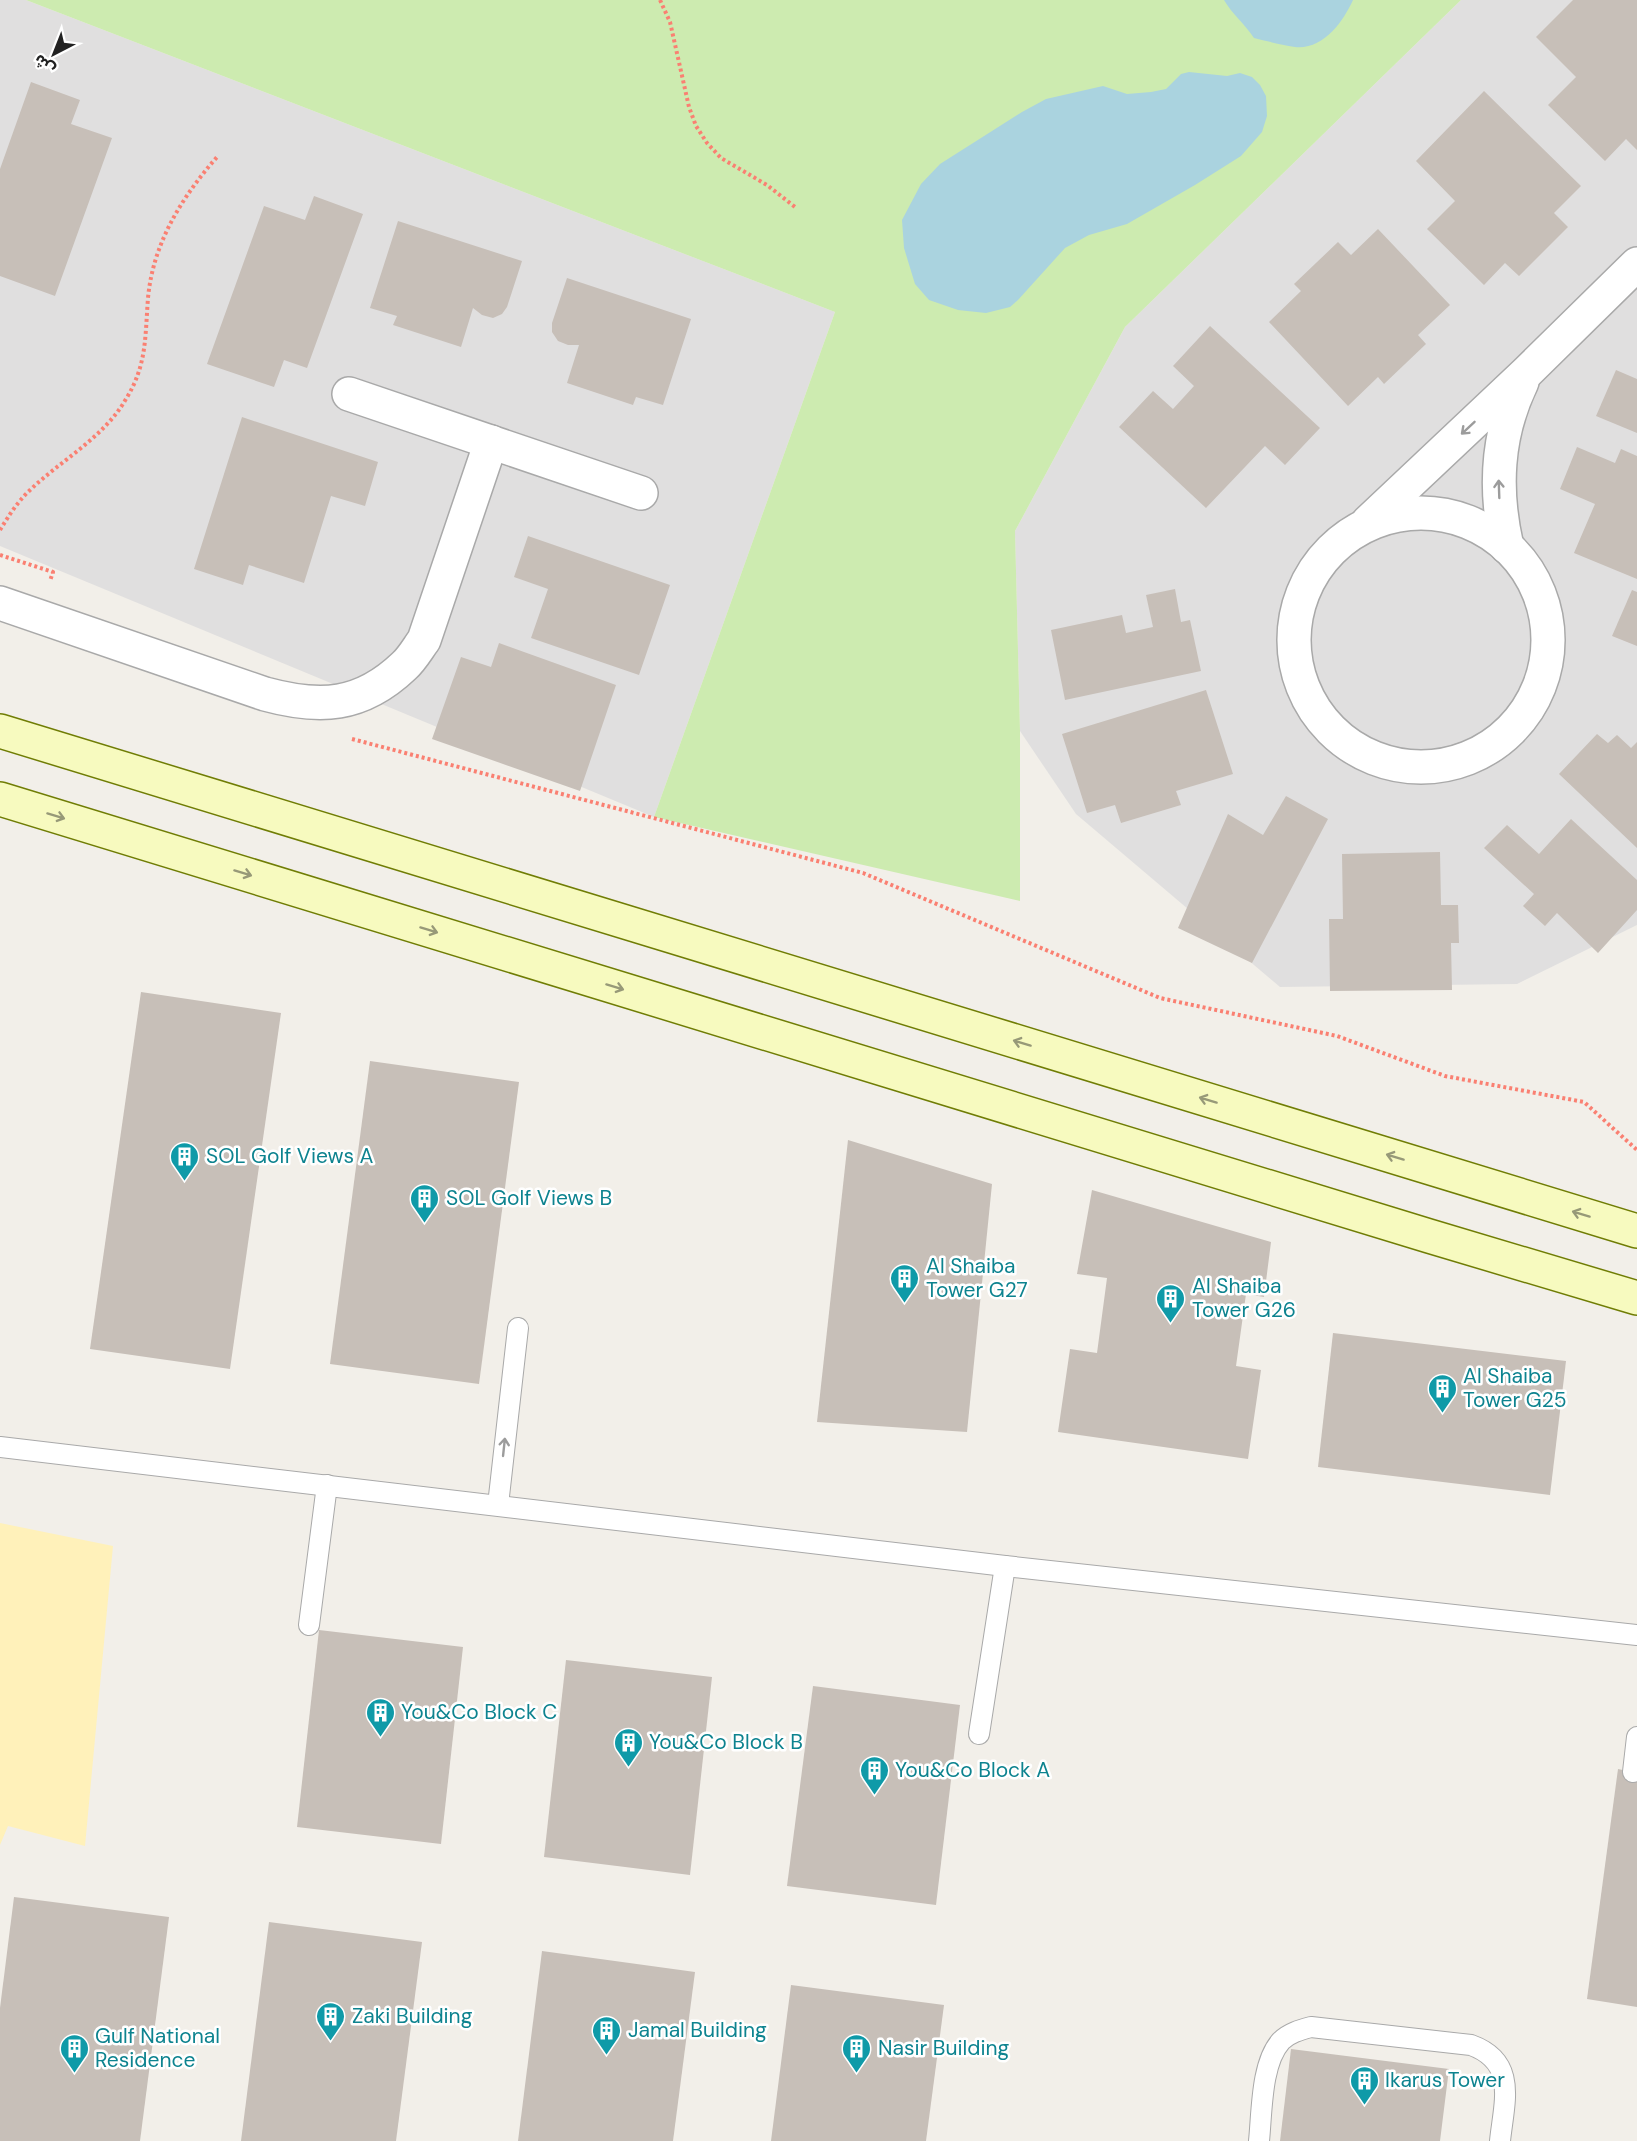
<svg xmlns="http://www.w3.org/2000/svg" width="1637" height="2141" viewBox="0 0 1637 2141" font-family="'DM Sans','Noto Sans Arabic',sans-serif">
<rect width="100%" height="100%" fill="#f2efe9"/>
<!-- residential -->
<g fill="#e0dfdf">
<path d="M0,0H26L835,312L654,817L0,546Z"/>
<path d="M1461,0H1637V925L1517,984L1280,987L1076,814L1020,731L1015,531L1125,327Z"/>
</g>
<!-- grass -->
<path fill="#cdebb0" d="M26,0H1461L1125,327L1015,531L1020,731V901L654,817L835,312Z"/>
<!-- sand -->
<path fill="#fff1ba" d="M0,1523L113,1546L85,1846L8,1826L0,1845Z"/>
<!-- water -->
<g fill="#aad3df">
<path d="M1224,0H1353C1343,22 1323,50 1295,47C1281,45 1267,41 1254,38C1245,24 1232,14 1224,0Z"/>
<path d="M1189,72L1227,76L1240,73L1252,77L1260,85L1266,96L1267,116L1262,132L1241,156L1195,185L1127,224L1089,235L1065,248L1018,300L1010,307L986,313L958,310L929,300L915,284L904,248L902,220L921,184L940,164L1022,112L1046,99L1103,86L1127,94L1151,92L1166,89L1181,74Z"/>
</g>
<!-- building -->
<g fill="#c7bfb8">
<path d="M1573,0H1637V150L1626,139L1605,161L1548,105L1576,77L1536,37Z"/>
<path d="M31,82L80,100L71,124L112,138L55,296L0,276V169Z"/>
<path d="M1484,91L1581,186L1554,213L1568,227L1519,276L1505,263L1484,285L1427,229L1455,201L1416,161Z"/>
<path d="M314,196L363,214L307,368L284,360L274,387L207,364L264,206L305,220Z"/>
<path d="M398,221L522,261L507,307L502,314L493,318L482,315L473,308L461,347L393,325L397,316L370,308Z"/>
<path d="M1378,229L1450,305L1418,335L1426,344L1384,384L1378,377L1348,406L1269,322L1301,291L1294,284L1338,242L1351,255Z"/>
<path d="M567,278L691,319L663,405L636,397L633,405L567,383L579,345H568L558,341L552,332V323Z"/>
<path d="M1210,326L1320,428L1285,465L1265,446L1206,508L1119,427L1153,391L1173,409L1194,386L1173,366Z"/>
<path d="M1616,370L1637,379V433L1596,416Z"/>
<path d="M242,417L378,462L365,506L331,496L304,583L249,565L243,585L194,569Z"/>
<path d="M1577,447L1615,463L1621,449L1637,456V579L1574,553L1595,504L1560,489Z"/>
<path d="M528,536L670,585L639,675L531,638L548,589L514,577Z"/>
<path d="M1175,589L1181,622L1190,620L1201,671L1065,700L1051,630L1122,615L1126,633L1153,627L1146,595Z"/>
<path d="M1632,590L1637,592V646L1612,636Z"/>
<path d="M499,643L616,685L580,791L432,739L461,657L491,667Z"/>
<path d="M1206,690L1233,774L1176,791L1181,805L1121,823L1115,805L1087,813L1062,734Z"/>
<path d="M1597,734L1608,743L1617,735L1631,748L1637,742V848L1559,774Z"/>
<path d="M1286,796L1328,819L1252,963L1178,928L1228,814L1263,835Z"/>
<path d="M1571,819L1637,880V910L1598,953L1557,913L1545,926L1523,906L1534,894L1484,848L1507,825L1539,854Z"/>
<path d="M1440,852L1441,905H1458L1459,943H1451L1452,990L1330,991L1329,919H1343L1342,854Z"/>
<path d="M141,992L281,1013L230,1369L90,1349Z"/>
<path d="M370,1061L519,1082L479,1384L330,1364Z"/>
<path d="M848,1140L992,1184L967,1432L817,1422Z"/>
<path d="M1092,1190L1271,1242L1264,1297L1246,1294L1236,1366L1261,1370L1248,1459L1058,1432L1070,1349L1097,1353L1107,1278L1077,1274Z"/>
<path d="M1333,1333L1566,1361L1550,1495L1318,1467Z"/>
<path d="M319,1630L463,1647L441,1844L297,1827Z"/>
<path d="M566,1660L712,1677L690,1875L544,1857Z"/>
<path d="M813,1686L960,1705L936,1905L787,1886Z"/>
<path d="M1618,1769L1637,1773V2007L1587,1999Z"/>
<path d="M14,1897L169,1917L140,2141H0V2008Z"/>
<path d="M269,1922L422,1942L396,2141H241Z"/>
<path d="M542,1951L695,1972L673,2141H518Z"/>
<path d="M791,1985L944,2005L926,2141H771Z"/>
<path d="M1291,2049L1449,2069L1440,2141H1280Z"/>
</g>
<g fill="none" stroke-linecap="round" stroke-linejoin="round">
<defs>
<g id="lane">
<path d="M0,1447L1005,1566L1637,1635"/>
<path d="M498,1505L518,1328"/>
<path d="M309,1625L327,1485"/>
<path d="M979,1734L1005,1566"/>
<path d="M1633,1772L1637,1737"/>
<path d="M1259,2141C1262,2112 1261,2063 1281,2041C1289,2033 1300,2030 1311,2027L1471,2045C1518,2062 1504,2102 1500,2141"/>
</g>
<g id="street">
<path d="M349,394L641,493"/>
<circle cx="1421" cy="640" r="127"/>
<path d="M1368,522L1526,373L1637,264"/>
<path d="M1507,547C1494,490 1496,436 1522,382"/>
<path d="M0,603L265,694C320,709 361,707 404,666C412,659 418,648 424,640L491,442"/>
</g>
<g id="secondary">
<path d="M0,731L1637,1231"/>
<path d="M0,799L1429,1236L1637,1298"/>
</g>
</defs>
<!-- lane casing -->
<use href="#lane" stroke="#a9a9a9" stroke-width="22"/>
<!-- street casing -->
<use href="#street" stroke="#a9a9a9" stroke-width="36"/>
<!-- secondary casing -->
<use href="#secondary" stroke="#707d05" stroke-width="36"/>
<!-- path -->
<g stroke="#fa8072" stroke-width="4" stroke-dasharray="3 3" stroke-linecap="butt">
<path d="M660,0L670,22L689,107L696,126L707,143L721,158L767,185L795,207"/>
<path d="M0,530C8,517 16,504 27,493C59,461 103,439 126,399C147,365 145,337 148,298C153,243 182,197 217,157"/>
<path d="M0,555L53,572L50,581"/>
<path d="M352,739L863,873L1160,998L1337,1036L1445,1076L1584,1102L1637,1150"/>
</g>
<!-- lane -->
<use href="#lane" stroke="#fff" stroke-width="20"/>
<!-- street -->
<use href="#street" stroke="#fff" stroke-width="33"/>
<!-- secondary -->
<use href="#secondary" stroke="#f7fabf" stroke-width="33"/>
</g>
<!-- one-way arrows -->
<defs><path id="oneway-shaft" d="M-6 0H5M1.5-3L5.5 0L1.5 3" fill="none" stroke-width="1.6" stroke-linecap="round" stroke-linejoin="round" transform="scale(1.5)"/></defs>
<g stroke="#9c9c9c">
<use href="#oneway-shaft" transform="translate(1468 428) rotate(137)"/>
<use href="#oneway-shaft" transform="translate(1499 489) rotate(-92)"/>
<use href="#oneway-shaft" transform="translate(504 1447) rotate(-84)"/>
</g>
<g stroke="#979978">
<use href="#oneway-shaft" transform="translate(56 816) rotate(17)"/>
<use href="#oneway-shaft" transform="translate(243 873) rotate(17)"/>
<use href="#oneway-shaft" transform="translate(429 930) rotate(17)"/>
<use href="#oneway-shaft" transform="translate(615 987) rotate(17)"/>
<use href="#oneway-shaft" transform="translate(1022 1043) rotate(-163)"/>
<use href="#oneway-shaft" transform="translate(1208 1100) rotate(-163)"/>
<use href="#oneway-shaft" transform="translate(1395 1157) rotate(-163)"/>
<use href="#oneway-shaft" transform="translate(1581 1214) rotate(-163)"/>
</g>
<!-- icons -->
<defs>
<symbol id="building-pin" viewBox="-11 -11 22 30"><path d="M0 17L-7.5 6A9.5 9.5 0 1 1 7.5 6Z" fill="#0f9aa8" stroke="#fff"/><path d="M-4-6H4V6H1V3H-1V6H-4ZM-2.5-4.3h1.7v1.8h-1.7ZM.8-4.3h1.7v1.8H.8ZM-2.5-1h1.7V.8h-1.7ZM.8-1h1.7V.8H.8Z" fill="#fff"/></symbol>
</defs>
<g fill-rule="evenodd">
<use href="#building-pin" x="168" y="1140" width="33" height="45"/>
<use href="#building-pin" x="408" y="1182" width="33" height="45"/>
<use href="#building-pin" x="888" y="1262" width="33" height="45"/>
<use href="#building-pin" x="1154" y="1282" width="33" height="45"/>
<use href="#building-pin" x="1426" y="1372" width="33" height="45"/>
<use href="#building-pin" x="364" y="1696" width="33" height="45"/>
<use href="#building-pin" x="612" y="1726" width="33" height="45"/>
<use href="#building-pin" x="858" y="1754" width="33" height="45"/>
<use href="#building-pin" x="314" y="2000" width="33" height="45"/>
<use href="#building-pin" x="590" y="2014" width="33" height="45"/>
<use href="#building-pin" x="58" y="2032" width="33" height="45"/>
<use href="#building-pin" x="840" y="2032" width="33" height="45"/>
<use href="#building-pin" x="1348" y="2064" width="33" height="45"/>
</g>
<g text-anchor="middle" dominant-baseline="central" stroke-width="5" stroke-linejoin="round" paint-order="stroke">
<!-- culture labels -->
<g font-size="21" fill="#0d838f" stroke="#fff" text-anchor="start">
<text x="206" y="1156">SOL Golf Views A</text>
<text x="446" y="1198">SOL Golf Views B</text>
<text x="926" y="1266">Al Shaiba<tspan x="926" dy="24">Tower G27</tspan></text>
<text x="1192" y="1286">Al Shaiba<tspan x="1192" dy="24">Tower G26</tspan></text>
<text x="1463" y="1376">Al Shaiba<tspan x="1463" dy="24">Tower G25</tspan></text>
<text x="401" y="1712">You&amp;Co Block C</text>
<text x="649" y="1742">You&amp;Co Block B</text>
<text x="895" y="1770">You&amp;Co Block A</text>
<text x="352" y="2016">Zaki Building</text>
<text x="628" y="2030">Jamal Building</text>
<text x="95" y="2036">Gulf National<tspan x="95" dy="24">Residence</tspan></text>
<text x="878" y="2048">Nasir Building</text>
<text x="1385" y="2080">Ikarus Tower</text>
</g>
</g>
<!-- north arrow -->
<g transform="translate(54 54) rotate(222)" stroke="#ffffff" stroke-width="4.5" paint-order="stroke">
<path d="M0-4.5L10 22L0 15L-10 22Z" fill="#222222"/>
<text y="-9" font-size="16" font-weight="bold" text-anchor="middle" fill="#222222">ش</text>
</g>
</svg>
